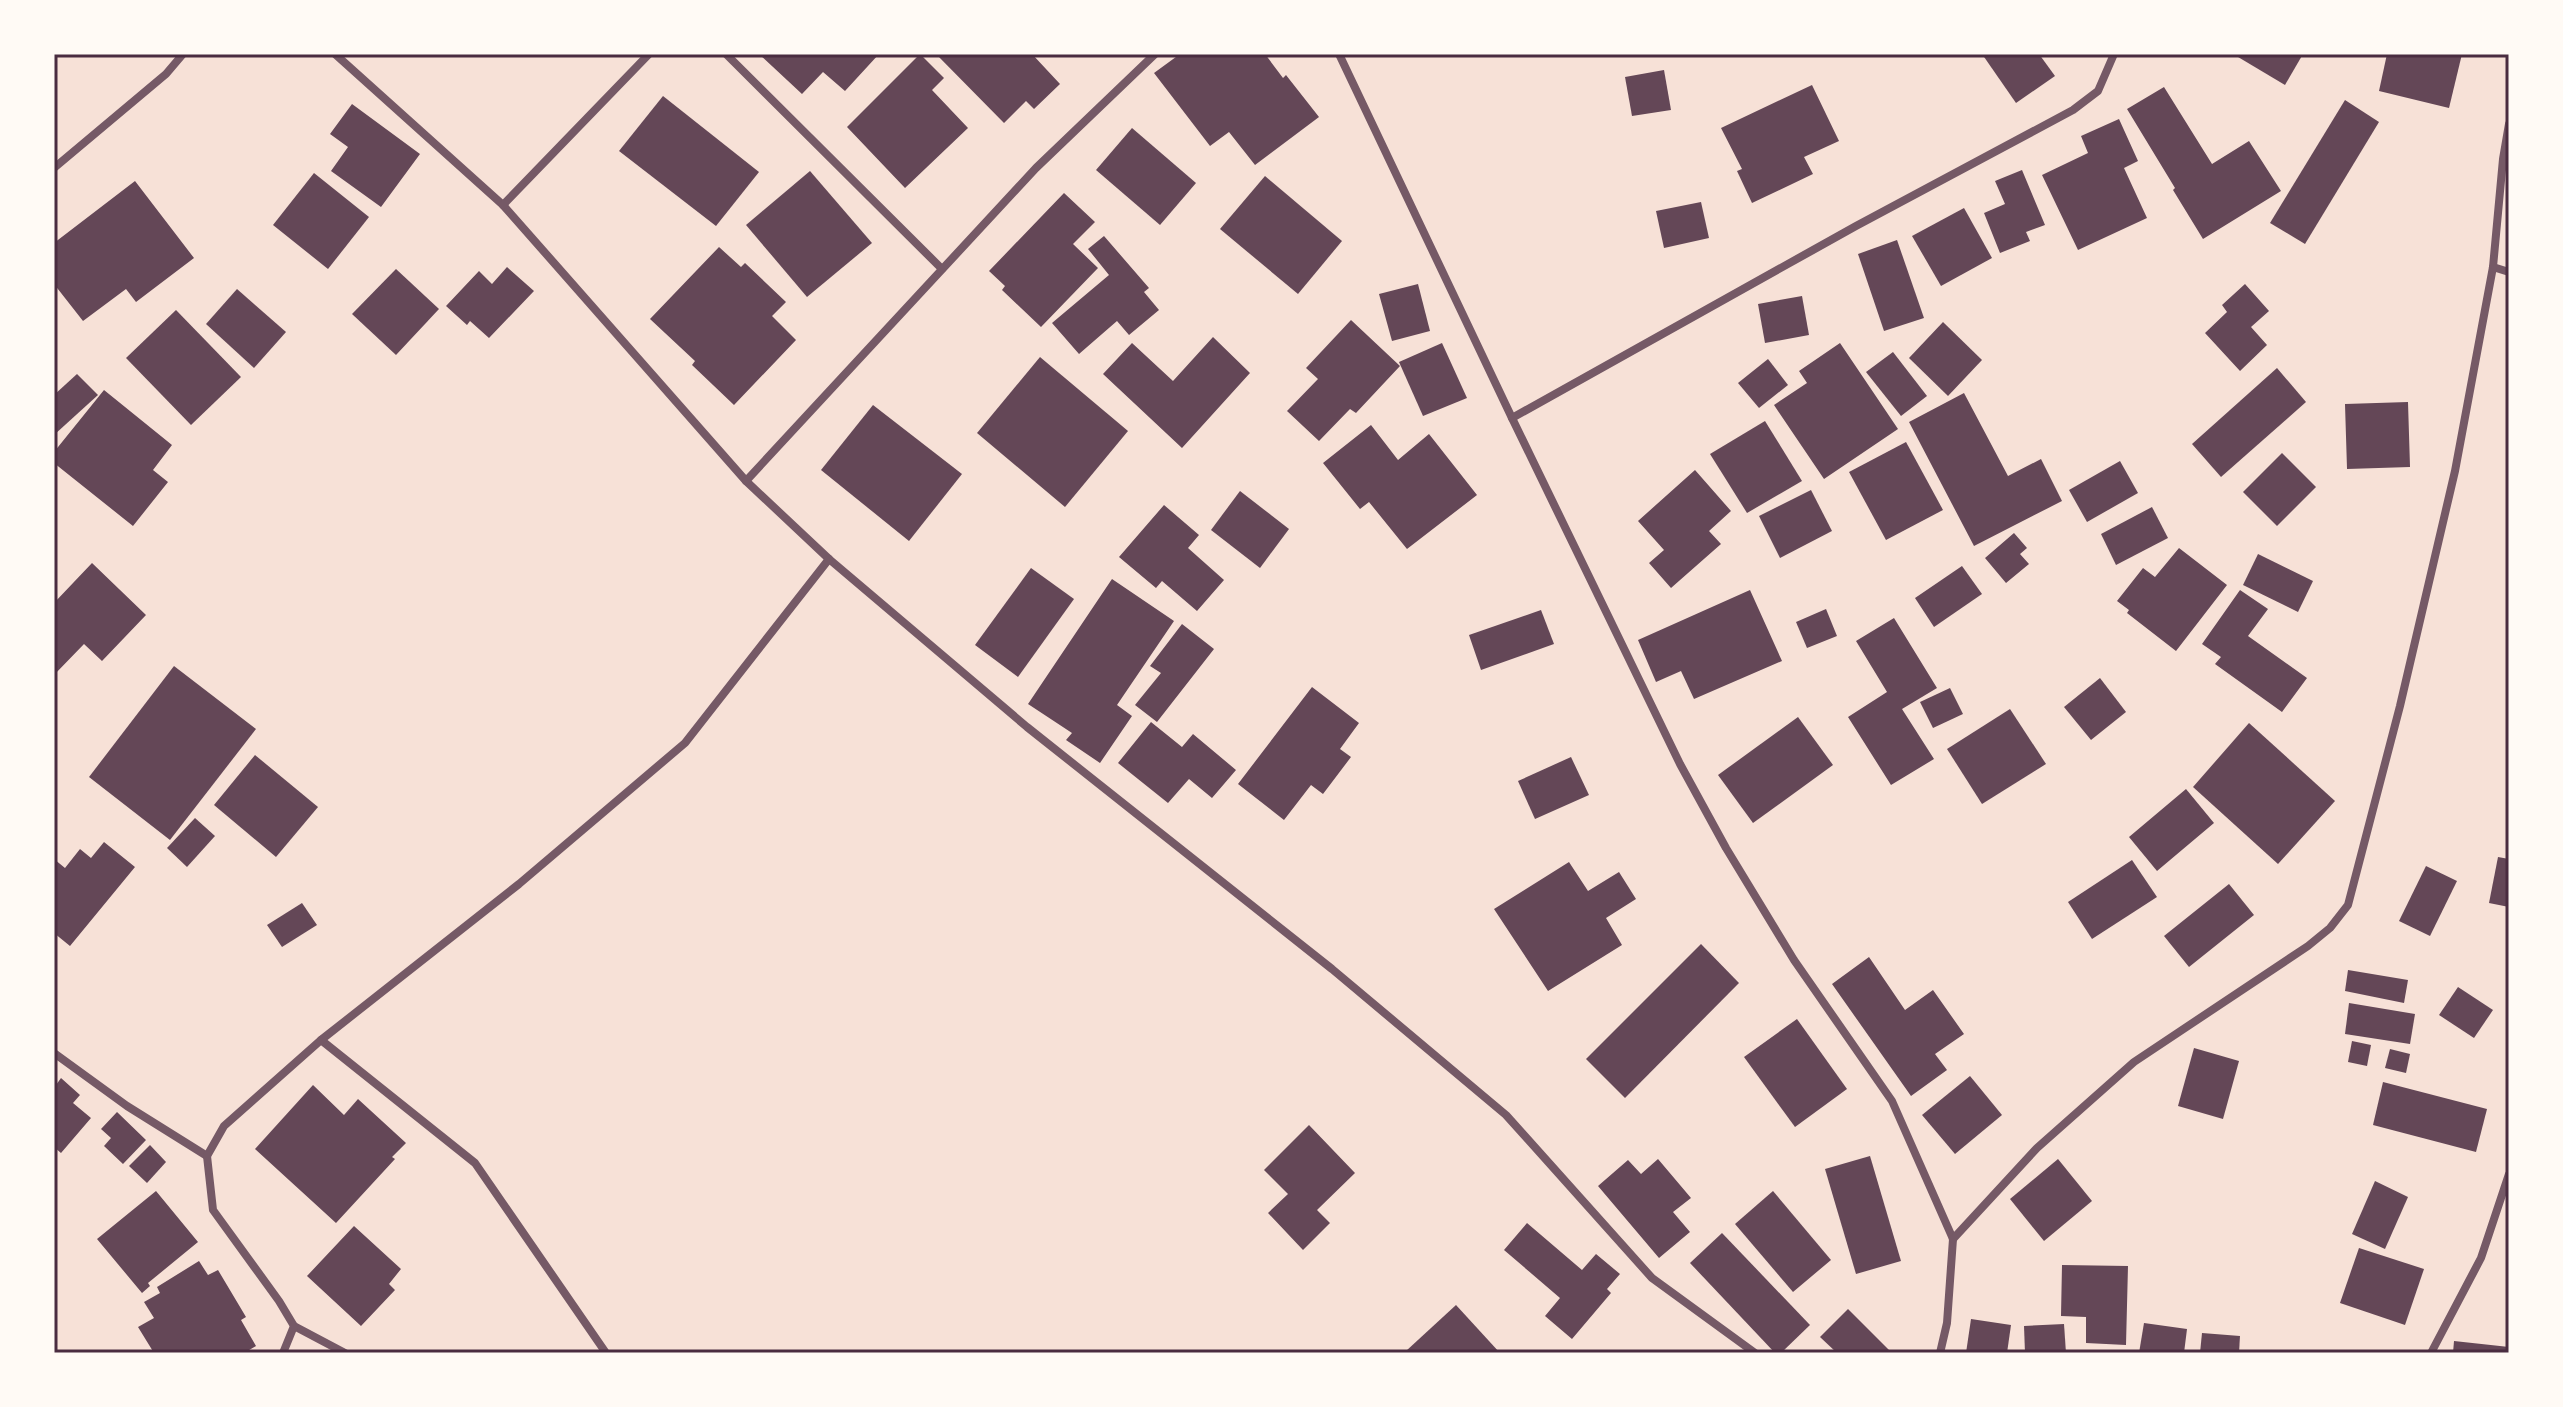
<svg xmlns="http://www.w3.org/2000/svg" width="2563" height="1407" viewBox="0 0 2563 1407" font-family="'Fira Sans',sans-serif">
<rect width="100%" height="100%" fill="#f7e1d7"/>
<!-- building -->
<g fill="#644757">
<path d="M759,54H879L845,91L823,72L802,94Z"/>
<path d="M920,54L944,78L932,90L968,128L905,188L847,127Z"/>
<path d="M936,54H1032L1060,84L1034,109L1026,101L1004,123Z"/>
<path d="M1180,54H1265L1283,78L1286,75L1319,117L1255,165L1229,132L1210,146L1154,73Z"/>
<path d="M1982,54H2039L2055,76L2016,103Z"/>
<path d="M2233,54H2303L2285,85Z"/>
<path d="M2387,54H2462L2449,108L2379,91Z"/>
<path d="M1664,70L1671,110L1632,116L1625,77Z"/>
<path d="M1812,85L1839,141L1804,157L1813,174L1752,203L1737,171L1742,169L1721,128Z"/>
<path d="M2164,87L2212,164L2249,141L2281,191L2203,239L2173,190L2175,188L2127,109Z"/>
<path d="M663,96L759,172L716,226L619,151Z"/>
<path d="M2345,100L2379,122L2305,244L2270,223Z"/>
<path d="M352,104L420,154L381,207L331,171L348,147L330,134Z"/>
<path d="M2119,119L2138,161L2124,168L2147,218L2078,250L2042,175L2088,153L2081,136Z"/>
<path d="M1132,128L1196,183L1160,225L1096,170Z"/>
<path d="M2022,170L2045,225L2026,232L2030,241L2000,253L1984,213L2005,204L1995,181Z"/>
<path d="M810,171L872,243L807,297L746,225Z"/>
<path d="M314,173L369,217L328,269L273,225Z"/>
<path d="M1265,176L1342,241L1298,294L1220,229Z"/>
<path d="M135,181L194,258L136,302L126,289L83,321L54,284V243Z"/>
<path d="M1064,193L1095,222L1073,244L1098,268L1041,327L1002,290L1005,286L989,271Z"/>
<path d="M1701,202L1709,238L1664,248L1656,211Z"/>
<path d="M1964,208L1992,258L1941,286L1912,236Z"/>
<path d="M1104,236L1149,288L1144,292L1159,310L1129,335L1117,321L1079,354L1052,323L1109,275L1088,249Z"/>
<path d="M1897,240L1924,318L1884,331L1858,254Z"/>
<path d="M719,247L741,267L745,263L786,302L772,316L796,340L734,405L692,365L695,361L650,319Z"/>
<path d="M507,267L534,291L489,338L470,321L467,325L446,306L479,271L492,284Z"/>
<path d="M396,269L439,309L396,355L352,314Z"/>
<path d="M1418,284L1430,331L1392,341L1379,294Z"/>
<path d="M2245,284L2269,311L2251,327L2267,345L2240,371L2205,333L2227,312L2222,305Z"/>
<path d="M237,289L286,332L254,368L206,324Z"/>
<path d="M1802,296L1809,335L1765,343L1758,304Z"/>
<path d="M176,310L241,377L191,425L126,358Z"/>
<path d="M1351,320L1400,366L1356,413L1350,409L1319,441L1287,411L1318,379L1306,368Z"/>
<path d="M1943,322L1982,360L1948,396L1909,358Z"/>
<path d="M1213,337L1250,373L1182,448L1103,374L1132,343L1173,381Z"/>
<path d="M1442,343L1467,398L1423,416L1399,362Z"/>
<path d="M1840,343L1898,429L1824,479L1774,405L1807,383L1799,371Z"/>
<path d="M1893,352L1927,396L1901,416L1866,372Z"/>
<path d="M1040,357L1128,431L1065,507L977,433Z"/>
<path d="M1768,359L1788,385L1759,408L1738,383Z"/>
<path d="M2277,368L2306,402L2221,477L2192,444Z"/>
<path d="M77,374L98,395L54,435V395Z"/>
<path d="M104,390L172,445L153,470L168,482L133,526L54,463V452Z"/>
<path d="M1964,393L2008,476L2041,459L2062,501L1974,546L1909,422Z"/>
<path d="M2408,402L2410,467L2347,469L2345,404Z"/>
<path d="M873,405L962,474L909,541L821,470Z"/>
<path d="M1765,421L1802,481L1747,513L1710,454Z"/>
<path d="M1371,425L1398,460L1429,434L1477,495L1407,549L1369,502L1360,509L1323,463Z"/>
<path d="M1906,442L1943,510L1886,540L1849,472Z"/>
<path d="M2282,453L2316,487L2277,526L2243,492Z"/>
<path d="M2120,461L2138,493L2087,522L2069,490Z"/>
<path d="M1695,470L1731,511L1709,531L1721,544L1671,588L1649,563L1664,550L1638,521Z"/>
<path d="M1811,490L1832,531L1780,558L1759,516Z"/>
<path d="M1240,491L1289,529L1260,568L1211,530Z"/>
<path d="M1164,505L1199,535L1188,548L1224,580L1197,611L1162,581L1156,588L1119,557Z"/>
<path d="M2152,507L2168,538L2116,565L2101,534Z"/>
<path d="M2014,533L2027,548L2020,554L2029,564L2006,583L1985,558Z"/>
<path d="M2179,548L2227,585L2176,651L2127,613L2129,610L2117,601L2143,568L2155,577Z"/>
<path d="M2258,554L2313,581L2298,612L2243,585Z"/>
<path d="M92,563L146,615L102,661L84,644L54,675V603Z"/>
<path d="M1962,566L1982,594L1934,627L1915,598Z"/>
<path d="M1031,568L1074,599L1018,677L975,645Z"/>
<path d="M1112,579L1174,621L1117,705L1132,716L1100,763L1066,740L1072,733L1028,704Z"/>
<path d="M1750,590L1782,661L1694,699L1681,671L1656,682L1638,640Z"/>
<path d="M2240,590L2268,609L2248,636L2307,678L2282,712L2215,664L2221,657L2202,644Z"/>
<path d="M1826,609L1837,636L1807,648L1796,622Z"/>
<path d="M1541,610L1554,644L1481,670L1469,635Z"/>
<path d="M1894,618L1937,688L1902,709L1934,759L1891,785L1848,717L1887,692L1856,641Z"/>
<path d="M1182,624L1214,649L1157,722L1135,705L1161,673L1150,666Z"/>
<path d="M174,666L256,729L170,840L89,777Z"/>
<path d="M2100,678L2126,712L2091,740L2064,707Z"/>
<path d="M1312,687L1359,723L1340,749L1351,757L1323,794L1311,785L1284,820L1238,784Z"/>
<path d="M1950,688L1963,714L1933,728L1920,702Z"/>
<path d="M2010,709L2046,764L1982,804L1947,749Z"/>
<path d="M1798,717L1833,765L1753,823L1718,775Z"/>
<path d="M1151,722L1182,747L1193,734L1236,770L1212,798L1189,779L1168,803L1118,763Z"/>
<path d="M2249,723L2335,801L2278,864L2193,787Z"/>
<path d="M255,755L318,807L276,857L214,805Z"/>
<path d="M1571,757L1589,795L1535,819L1518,781Z"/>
<path d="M2186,789L2214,823L2157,871L2129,837Z"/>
<path d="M195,818L215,836L187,867L167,848Z"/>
<path d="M104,842L135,867L70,946L54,933V859L65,868L80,849L91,858Z"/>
<path d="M2498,857L2509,859V907L2489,903Z"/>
<path d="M2132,860L2157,897L2092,939L2068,902Z"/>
<path d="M1569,862L1588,891L1619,872L1636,899L1606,918L1622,945L1548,991L1494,909Z"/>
<path d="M2426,866L2457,881L2430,936L2399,921Z"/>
<path d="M2229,884L2254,915L2189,967L2164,936Z"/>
<path d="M302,903L317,925L282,947L267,925Z"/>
<path d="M1701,944L1739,983L1625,1098L1586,1059Z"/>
<path d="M1869,957L1905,1010L1933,990L1964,1034L1935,1054L1947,1070L1911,1096L1832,984Z"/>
<path d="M2348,970L2408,980L2404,1003L2345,991Z"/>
<path d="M2458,987L2493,1010L2474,1038L2439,1015Z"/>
<path d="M2349,1003L2415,1014L2410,1044L2345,1034Z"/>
<path d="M1797,1019L1847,1089L1795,1127L1744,1057Z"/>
<path d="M2352,1041L2371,1045L2367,1066L2348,1062Z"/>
<path d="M2194,1048L2239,1061L2223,1119L2178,1106Z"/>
<path d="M2390,1049L2410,1054L2406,1073L2385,1068Z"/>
<path d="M1970,1076L2002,1115L1955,1154L1922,1115Z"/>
<path d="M61,1078L80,1095L73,1103L91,1118L61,1153L54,1147V1084L56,1085Z"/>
<path d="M2383,1082L2487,1109L2476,1152L2373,1125Z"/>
<path d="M313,1085L344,1115L358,1099L406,1143L392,1157L395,1159L336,1223L255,1149Z"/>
<path d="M117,1112L146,1140L123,1164L104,1146L111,1138L101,1129Z"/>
<path d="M1309,1125L1355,1173L1317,1210L1330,1223L1303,1250L1268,1213L1288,1194L1264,1170Z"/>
<path d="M150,1145L166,1162L147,1183L129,1166Z"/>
<path d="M1870,1156L1901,1261L1856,1274L1825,1169Z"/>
<path d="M1658,1159L1691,1198L1673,1212L1690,1232L1659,1258L1598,1186L1628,1160L1641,1174Z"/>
<path d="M2058,1159L2092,1201L2044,1241L2010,1199Z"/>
<path d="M2375,1181L2408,1197L2385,1249L2352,1234Z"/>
<path d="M156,1191L198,1242L148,1283L150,1286L142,1293L97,1239Z"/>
<path d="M1773,1191L1831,1260L1793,1292L1735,1224Z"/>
<path d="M1527,1223L1582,1270L1596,1254L1620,1274L1607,1289L1611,1293L1572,1339L1545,1316L1560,1298L1504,1250Z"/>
<path d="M354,1226L401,1269L389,1284L395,1290L361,1326L307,1276Z"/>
<path d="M1722,1233L1810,1325L1781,1353H1775L1690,1263Z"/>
<path d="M2359,1248L2424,1269L2405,1325L2340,1303Z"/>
<path d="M199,1261L208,1275L218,1270L246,1317L241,1320L256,1346L244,1353H154L138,1327L154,1318L144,1302L160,1293L157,1287Z"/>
<path d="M2062,1265L2128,1266L2126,1345L2086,1343V1317L2061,1316Z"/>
<path d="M1456,1305L1500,1353H1408L1406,1351Z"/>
<path d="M1848,1309L1892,1353H1837L1820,1337Z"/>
<path d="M1971,1319L2011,1325L2007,1353H1966Z"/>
<path d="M2144,1323L2187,1329L2184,1353H2139Z"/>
<path d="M2064,1324L2066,1353H2025L2024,1326Z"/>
<path d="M2202,1333L2240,1336L2239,1353H2200Z"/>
<path d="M2454,1341L2509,1347V1353H2453Z"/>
</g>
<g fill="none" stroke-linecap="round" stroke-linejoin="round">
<!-- minor -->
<g stroke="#755966" stroke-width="8">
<path d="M335,54L503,205L746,481L829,559L1027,727L1332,969L1506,1115L1652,1278L1755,1353"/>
<path d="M726,54L942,269"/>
<path d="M1339,54L1512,418L1680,764L1726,848L1794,960L1892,1101L1953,1239L1947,1323L1940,1353"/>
<path d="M54,168L166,74L183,54"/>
<path d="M503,205L649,54"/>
<path d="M2493,267L2509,272"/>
<path d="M1512,418L1856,226L2073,110L2098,91L2114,54"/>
<path d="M746,481L1036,168L1155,54"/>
<path d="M321,1040L475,1163L606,1353"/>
<path d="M54,1053L127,1106L207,1156"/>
<path d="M1953,1239L2037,1148L2134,1062L2308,946L2330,928L2348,905L2400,706L2455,471L2493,267L2503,159L2509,124"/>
<path d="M294,1326L345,1353"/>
<path d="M283,1353L294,1326L279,1301L213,1210L207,1156L224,1126L321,1040L519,884L685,743L829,559"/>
<path d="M2431,1353L2481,1258L2509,1174"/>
</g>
</g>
<!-- border -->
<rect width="2563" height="1407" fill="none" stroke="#fffaf5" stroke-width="112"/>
<rect x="56" y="56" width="2451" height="1295" fill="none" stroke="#4a2c40" stroke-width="3"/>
</svg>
